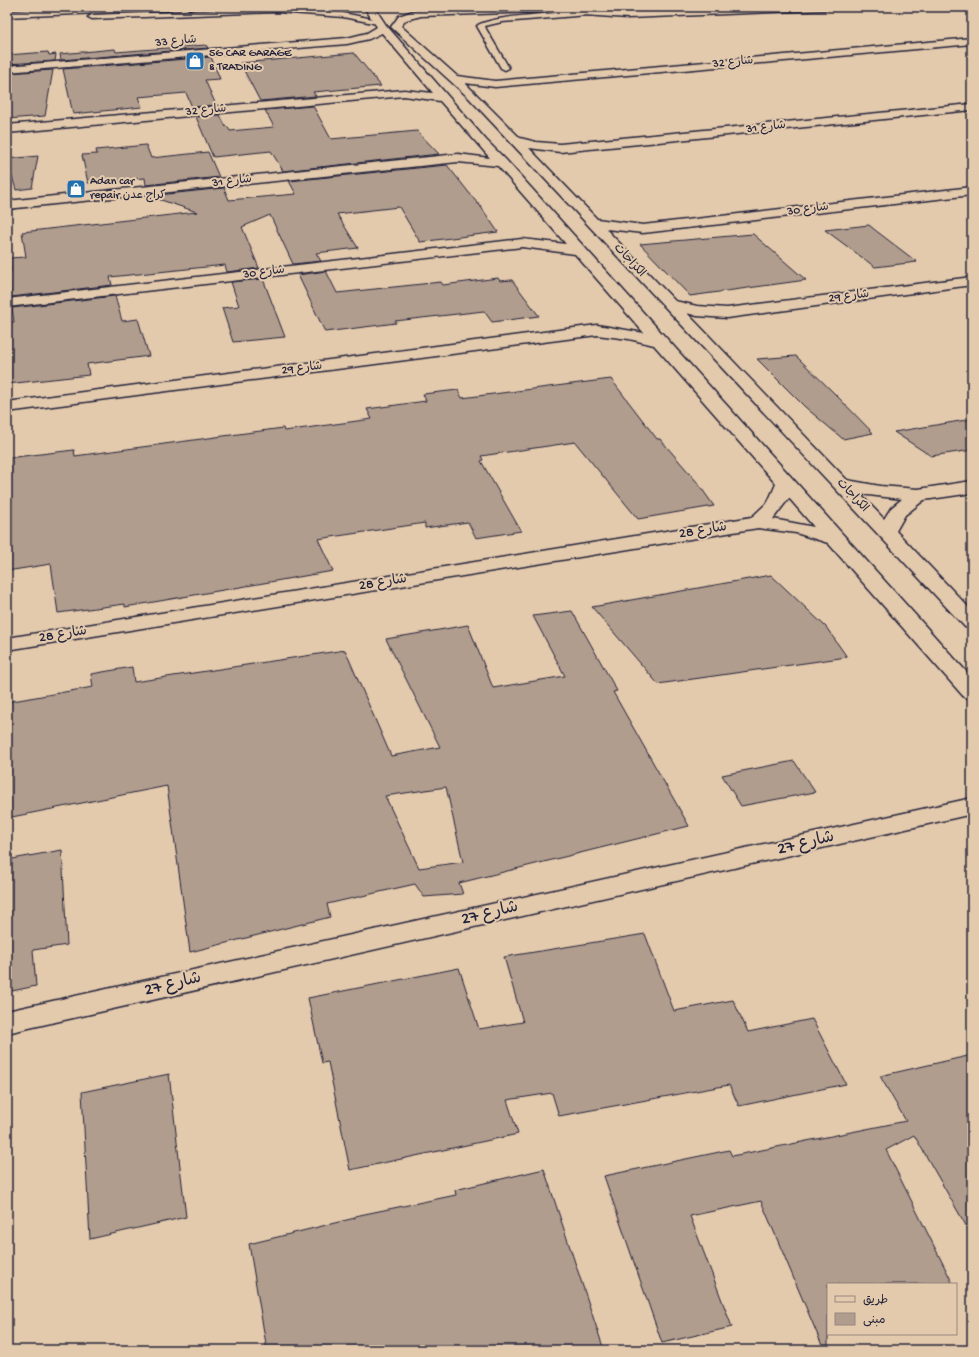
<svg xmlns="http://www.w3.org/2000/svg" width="979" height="1357" viewBox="0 0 979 1357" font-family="'Gochi Hand','Playpen Sans Arabic',sans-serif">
<rect width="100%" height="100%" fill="#e4caac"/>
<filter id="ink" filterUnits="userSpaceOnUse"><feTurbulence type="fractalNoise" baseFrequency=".025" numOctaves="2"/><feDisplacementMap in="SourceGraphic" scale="8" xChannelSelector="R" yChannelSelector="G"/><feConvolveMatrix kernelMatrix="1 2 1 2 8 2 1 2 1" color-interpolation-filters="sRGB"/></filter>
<g filter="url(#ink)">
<!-- building -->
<g fill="#b19d8e" stroke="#22223b" fill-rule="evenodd">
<path d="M206,45L208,48L61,60L60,54L115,49L116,52Z"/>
<path d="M48,52L49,55L56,54L55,61L7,64V55Z"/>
<path d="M354,53L381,86L313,92L316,96L260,101L240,63Z"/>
<path d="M211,57L220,79L205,80L216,105L192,107L186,93L138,97L142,107L73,114L63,69Z"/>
<path d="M53,70L45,116L7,119V73Z"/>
<path d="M313,106L331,139L417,131L439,154L283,171L271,151L213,157L196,117L220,115L226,127L227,126L230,131L274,127L265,110Z"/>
<path d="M146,145L151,158L208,152L219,177L146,185L145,178L88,183L82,155L97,154L96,150Z"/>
<path d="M38,156L32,188L16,190L7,159Z"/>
<path d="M447,165L478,204H479L498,232L420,242L399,207L337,214L358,248L316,253L321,261L293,264L270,215L242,227L259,268L227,272L225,265L110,277L112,285L11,297L9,272H11L10,258L26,257L22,232L197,212L149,196L224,188L229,200L296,194L289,181Z"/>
<path d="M869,225L875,230L917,262L875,267L825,230Z"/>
<path d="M753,234L806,280L690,296L640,244Z"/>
<path d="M326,271L337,293L441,282L443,285L498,278L500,281L512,280L539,316L492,322L484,311L395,321L396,323L325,332L298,275Z"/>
<path d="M263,279L285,337L233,342L222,308L239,306L231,282Z"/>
<path d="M115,296L122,321L138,319L149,356L87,364L89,375L7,384V329H11V322H14L12,308Z"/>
<path d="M796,356L836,395L873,433L843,439L805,407L757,359Z"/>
<path d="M611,379L657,439H660L697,482L714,506L638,519L575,442L481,456L483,460L481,461L521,531L476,538L468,522L425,528V523L318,539L333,571L125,607V604L58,613L51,564L7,571V458L74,450L75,456L283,428L284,431L372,419L367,409L426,401L423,394L458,390L462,398Z"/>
<path d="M972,419V450L931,456L894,432Z"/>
<path d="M771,575L826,627L847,657L658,684L592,607Z"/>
<path d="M572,611L617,691L613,692L689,826L459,883L463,894L424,897L415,884L327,904L330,917L190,952L167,786L7,818V702L93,687L91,674L132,667L134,682L345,650L391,756L440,747L386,639L468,625L493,688L565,676L533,616ZM446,787L463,862L419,868L385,796Z"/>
<path d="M794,761L815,792L741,806L722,775Z"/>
<path d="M62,850L67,945L33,950L36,986L7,992V860Z"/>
<path d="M645,934L674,1011L733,1000L748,1032L812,1019L846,1084L739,1106L729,1085L559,1116L552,1093L507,1100L518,1134L350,1170L328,1062L322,1063L308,998L459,968L479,1029L523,1022L504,957Z"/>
<path d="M972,1055V1236L914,1135L886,1150L953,1284H828V1350H824L761,1201L690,1216L732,1327L662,1343L604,1176L729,1150L732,1156L906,1121L880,1076Z"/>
<path d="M169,1074L186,1217L90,1239L82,1092Z"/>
<path d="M544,1169L604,1350H267L249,1244L355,1218V1216L456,1195L455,1190Z"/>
</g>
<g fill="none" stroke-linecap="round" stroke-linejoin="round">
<defs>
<g id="service">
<path d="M277,8L343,13L378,20L382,22L378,24L343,17L277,12L92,19L88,17L92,15Z"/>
<path d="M598,11L601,13L600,14L502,22L485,26L486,29L509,68L505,70L501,68L477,26C487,15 579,12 598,11Z"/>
</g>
<g id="minor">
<path d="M187,7H207C203,11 191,11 187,7Z"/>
<path d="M364,7H374L386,25L486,140L506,160L972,678V699L964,697L828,543L796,533L758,528L7,650V638L752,517L768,502L776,484L654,345L629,339L597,335L7,412V402L597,325L644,333L575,254L522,247L7,307V299L522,239L566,244L498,166L458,162L7,209V201L458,154L490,158L440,101L404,96L7,133V125L404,90L433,93L382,33L369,39L347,44L7,72V66L347,38L367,33L377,27ZM789,498L814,527L773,519Z"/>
<path d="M514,7H552L628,12L754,7H829L824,10L628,18L539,12L421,16L406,20L401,26L457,76L495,81L972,38V44L495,87L465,83L520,138L536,142L560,144L972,104V110L560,152L529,148L597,219L643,225L972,187V195L643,233L606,229L675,301L697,306L727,308L972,277V285L727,318L697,316L687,313L847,480L880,486L918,489L972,481V493L924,500L905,515L896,531L972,611V629L965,627L469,98L391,27L399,16L413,11ZM860,494L902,499L891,508L884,519Z"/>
<path d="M972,798V814L7,1033V1011Z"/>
</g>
<path id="tertiary" d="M103,7H174L169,10L7,17V11Z"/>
</defs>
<!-- service casing -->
<use href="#service" stroke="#22223b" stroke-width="3"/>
<!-- minor casing -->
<use href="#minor" stroke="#22223b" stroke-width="3"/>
<!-- tertiary casing -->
<use href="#tertiary" stroke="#22223b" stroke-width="3"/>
<!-- service -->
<use href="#service" fill="#e4caac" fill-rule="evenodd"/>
<!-- minor -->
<use href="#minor" fill="#e4caac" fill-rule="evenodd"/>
<!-- tertiary -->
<use href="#tertiary" fill="#e4caac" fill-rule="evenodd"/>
</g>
</g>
<!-- icons -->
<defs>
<symbol id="shop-square" viewBox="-11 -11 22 22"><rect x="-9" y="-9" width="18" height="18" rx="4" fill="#1f6fb2" stroke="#e4caac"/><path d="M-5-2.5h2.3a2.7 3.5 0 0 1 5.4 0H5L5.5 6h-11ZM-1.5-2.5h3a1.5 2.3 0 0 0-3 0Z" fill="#fff"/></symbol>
</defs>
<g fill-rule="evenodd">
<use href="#shop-square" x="184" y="50" width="22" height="22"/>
<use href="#shop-square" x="65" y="178" width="22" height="22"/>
</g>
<g text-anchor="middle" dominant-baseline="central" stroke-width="4" stroke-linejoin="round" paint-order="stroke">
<!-- far-street labels -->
<g font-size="12" fill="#22223b" stroke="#e4caac">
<text transform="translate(176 42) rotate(-5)">شارع 33</text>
<text transform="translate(733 63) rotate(-5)">شارع 32</text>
<text transform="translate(206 111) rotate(-5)">شارع 32</text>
<text transform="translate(766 128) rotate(-6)">شارع 31</text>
<text transform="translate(232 182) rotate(-6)">شارع 31</text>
<text transform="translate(808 210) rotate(-7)">شارع 30</text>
<text transform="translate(629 261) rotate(47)">الكراجات</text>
<text transform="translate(264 273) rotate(-7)">شارع 30</text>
<text transform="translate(849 297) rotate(-7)">شارع 29</text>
<text transform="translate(302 369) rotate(-7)">شارع 29</text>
<text transform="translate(852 496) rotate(47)">الكراجات</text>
</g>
<!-- far-poi labels -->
<g font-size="12" fill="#22223b" stroke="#e4caac" text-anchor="start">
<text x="209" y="54">5G CAR GARAGE<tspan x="209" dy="14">&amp; TRADING</tspan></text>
<text x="90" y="182">Adan car<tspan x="90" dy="14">repair كراج عدن</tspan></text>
</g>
<!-- street labels -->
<g font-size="14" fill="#22223b" stroke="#e4caac">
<text transform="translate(703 531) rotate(-9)">شارع 28</text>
<text transform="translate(383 583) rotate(-9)">شارع 28</text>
<text transform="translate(63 635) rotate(-9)">شارع 28</text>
</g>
<!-- near-street labels -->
<g font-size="17" fill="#22223b" stroke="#e4caac">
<text transform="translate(806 844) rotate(-13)">شارع 27</text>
<text transform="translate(490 914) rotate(-13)">شارع 27</text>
<text transform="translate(173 985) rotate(-13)">شارع 27</text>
</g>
</g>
<!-- margin -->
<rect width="979" height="1357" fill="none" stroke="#e4caac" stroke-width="24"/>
<rect x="12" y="12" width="955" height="1333" fill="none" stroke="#22223b" stroke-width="1.5" filter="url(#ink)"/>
<!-- legend -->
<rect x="827" y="1283" width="130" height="52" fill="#e4caac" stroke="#96877f"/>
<rect x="835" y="1296" width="20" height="6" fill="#e4caac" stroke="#96877f"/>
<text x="863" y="1303" font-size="12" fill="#22223b">طريق</text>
<rect x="835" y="1313" width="20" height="12" fill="#b19d8e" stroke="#96877f"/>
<text x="863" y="1323" font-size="12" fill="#22223b">مبنى</text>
</svg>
